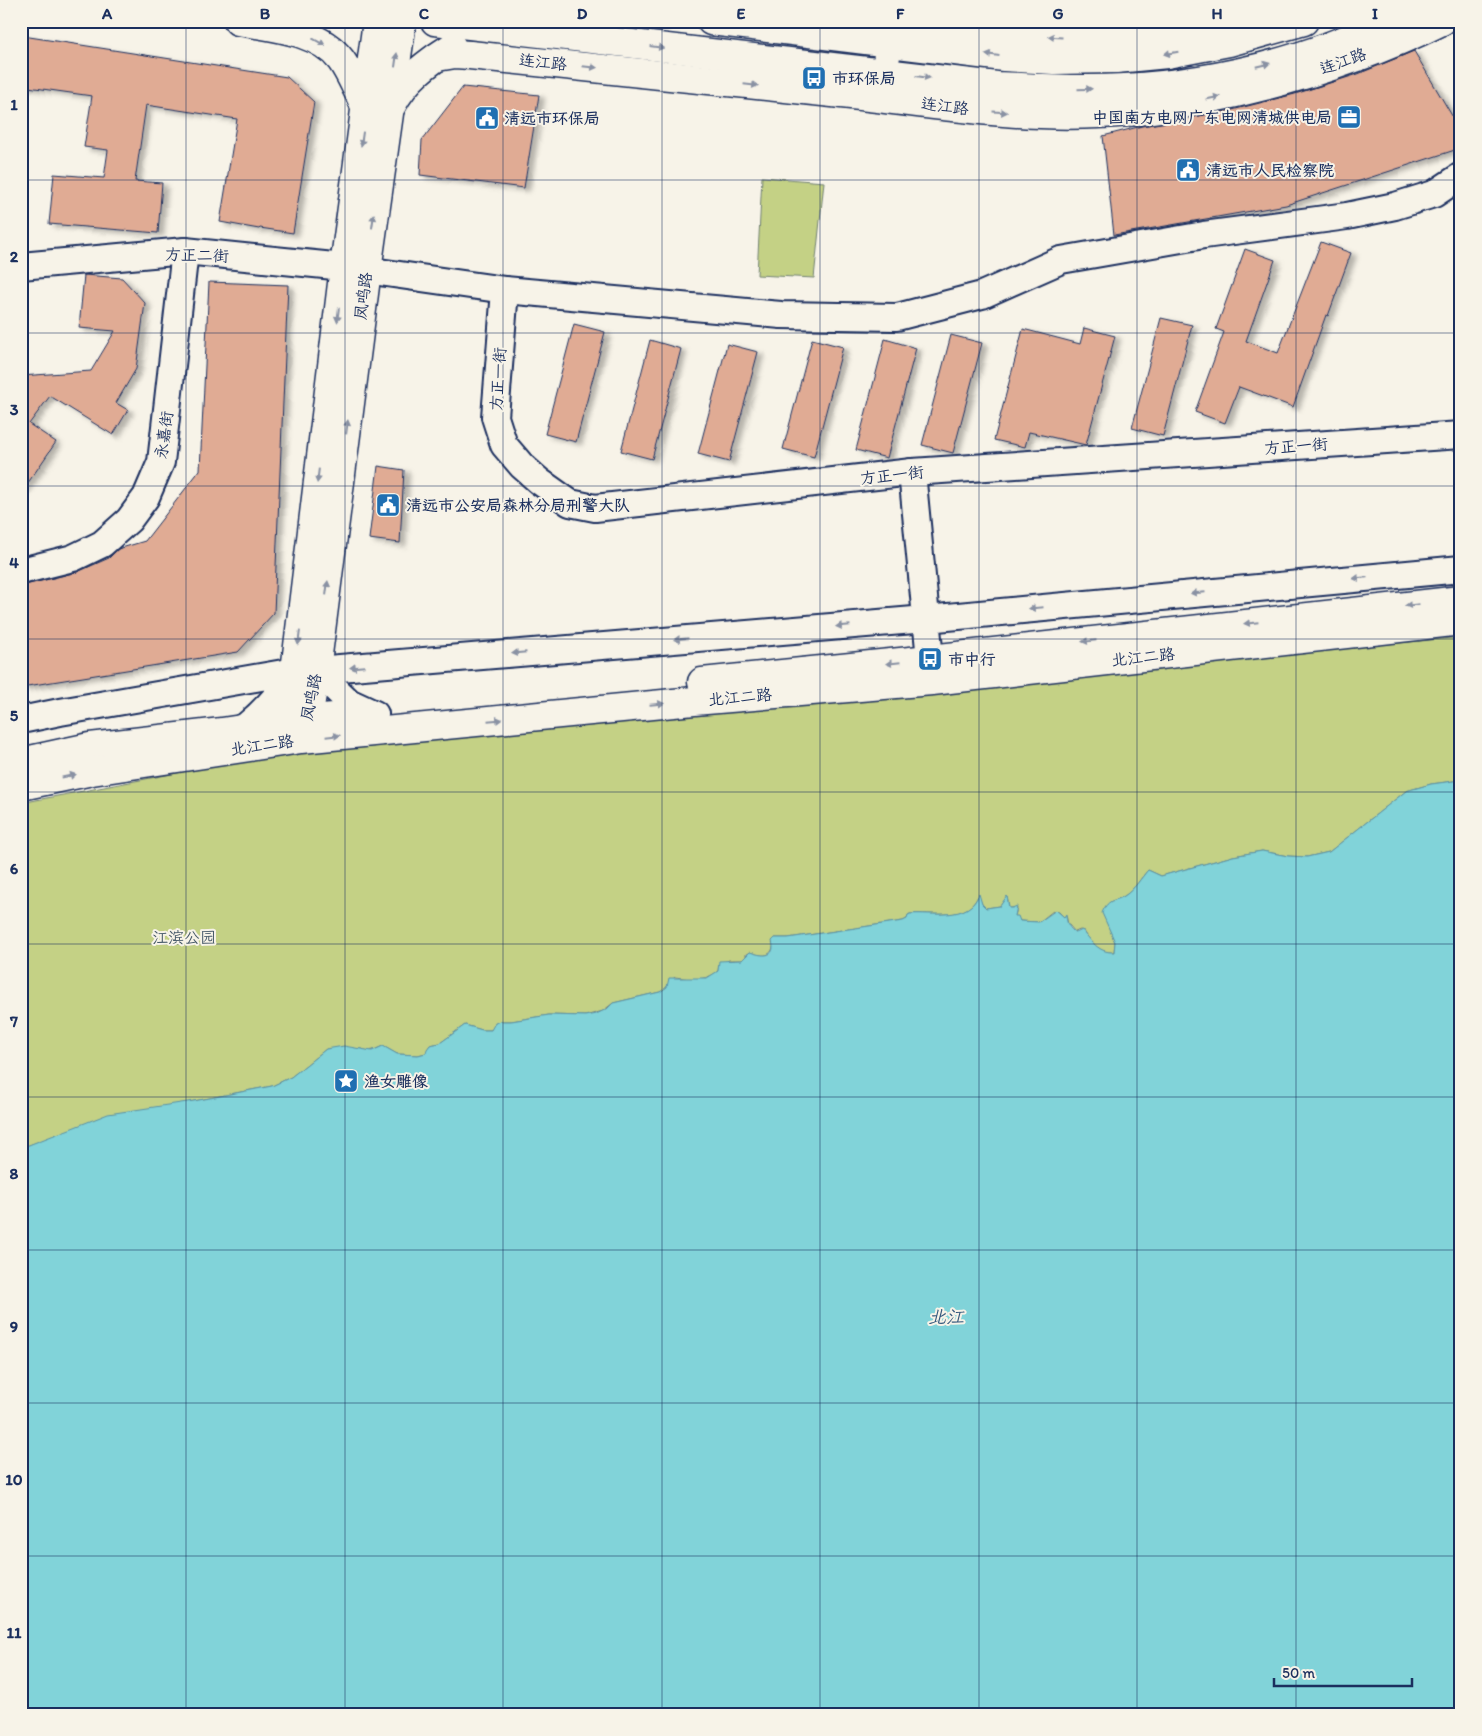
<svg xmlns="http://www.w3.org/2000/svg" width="1482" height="1736" viewBox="0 0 1482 1736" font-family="Itim,'LXGW WenKai TC',sans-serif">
<defs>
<filter id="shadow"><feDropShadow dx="5.5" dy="3" stdDeviation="2.5" flood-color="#0004"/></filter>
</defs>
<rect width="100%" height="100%" fill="#f7f3e8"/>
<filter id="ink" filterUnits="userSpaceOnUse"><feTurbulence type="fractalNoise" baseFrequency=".02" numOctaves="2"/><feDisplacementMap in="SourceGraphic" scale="10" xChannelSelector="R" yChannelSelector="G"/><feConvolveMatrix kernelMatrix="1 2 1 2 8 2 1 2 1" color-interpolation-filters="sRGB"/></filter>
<g filter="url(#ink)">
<!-- green -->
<g fill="#c4d185" stroke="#708072">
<path d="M762,177L824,182L814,278L757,275Z"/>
<path d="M1452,638L1461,659V780L1431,784L1406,791L1329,852L1307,857L1288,856L1262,851L1233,856L1161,876L1148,870C1141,878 1135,888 1127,894C1116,903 1109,896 1103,913L1115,942L1114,952C1100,954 1090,942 1084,931L1080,930L1075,932L1068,924L1066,915L1064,917L1059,912L1053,911L1039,922L1020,921L1015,916L1017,908H1009L1007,897L1000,906L986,908L982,904L978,896C967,922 933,912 910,914L908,915L907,919L903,921L788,938H775C773,957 766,958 750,952L746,954V958L742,960H729L719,964L718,971C705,982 690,979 675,977C669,982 667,989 660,992L613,1003L603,1011L585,1016L549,1015L511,1021H500L491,1030H482L465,1025L440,1043L430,1045L426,1053L418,1055L397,1054L383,1046C375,1049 371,1053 362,1049H326L291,1077L272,1086L194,1101L62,1133L21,1148V803L348,740Z"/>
<circle cx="345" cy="1081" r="8"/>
</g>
<!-- water -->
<path fill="#81d3d9" stroke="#5891a8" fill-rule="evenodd" d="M1461,780V1715H21V1148L108,1114L194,1101L272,1086L291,1077L326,1049L344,1046L372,1051L383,1046L397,1054L418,1055L426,1053L427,1049L430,1045L440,1043L465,1025L482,1030H491L495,1023L500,1021H511L549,1015L585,1016L596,1014L607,1009L613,1003L660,992L667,987L669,978H707L718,971L719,961L742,960L750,952C761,956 777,959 772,941L775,938H788L903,921L907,919L908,915L910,914C932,912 969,922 979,894L982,904L986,908L1000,906L1007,896L1009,908H1012L1017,906L1015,916H1018L1020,921L1039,922L1056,910L1064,917L1066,914C1066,922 1069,929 1076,933L1082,930C1091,940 1098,953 1114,952L1115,942L1102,913C1109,896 1116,903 1127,894C1135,888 1141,878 1148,870L1161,876L1233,856L1262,851L1288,856L1307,857L1329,852L1406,791L1431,784ZM344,1073L349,1074L352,1078V1085L347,1088L340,1087L338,1083L339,1076Z"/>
<!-- building -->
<g fill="#e0ab94" stroke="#1b2f5e" filter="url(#shadow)">
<path d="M23,36L287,77L314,102L293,233L260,228L259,229L220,222L237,119L146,105L135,181L162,183L158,233L49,224L54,174L104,178L108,150L84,147L92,96L21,86V50Z"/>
<path d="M1414,51L1461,131V148L1286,205L1114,235L1103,136L1142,126L1232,110L1295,94L1358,74Z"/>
<path d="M463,87L539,95L524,188L420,175L422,140Z"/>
<path d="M1321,242L1351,253L1328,316L1326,315L1293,407L1239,387L1225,423L1195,412L1224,332L1216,329L1245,249L1275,260L1246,341L1278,353Z"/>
<path d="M84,275L122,278L145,303L136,369L116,403L128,410L113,435L50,396L29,424L56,442L21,493V376L91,371L115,331L79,328Z"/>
<path d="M209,282L288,285L274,613L238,652L21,687V586L77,572L109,558L118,549L145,541L200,470Z"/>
<path d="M1161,318L1192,325L1163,436L1132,428Z"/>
<path d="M574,324L605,332L576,442L545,434Z"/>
<path d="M1084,328L1115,336L1086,445L1029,432L1025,447L994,440L1023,329L1080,344Z"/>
<path d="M951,335L982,343L953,453L922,445Z"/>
<path d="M812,339L843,347L814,457L783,449Z"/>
<path d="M885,339L916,348L887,458L856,450Z"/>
<path d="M650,340L681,349L652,459L621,451Z"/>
<path d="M727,344L758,352L729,462L698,454Z"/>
<path d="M378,466L404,470L400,543L369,539Z"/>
</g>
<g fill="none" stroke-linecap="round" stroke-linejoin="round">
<defs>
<g id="minor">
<path d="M884,73L893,21"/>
<path d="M21,266L185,251L344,267L505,290L781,315L897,317L982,295L1061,260L1204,235L1347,216L1395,206L1434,194L1461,176"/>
<path d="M505,290L495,417L504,445L522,466L539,481L570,503L595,508L912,472L1461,435"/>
<path d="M912,472L932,680"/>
<path d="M21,571L73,558L102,544L129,520L146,497L161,462L185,251"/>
<path d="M316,670L349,702L375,714"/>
<path d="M21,720L60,712L295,671L316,670L926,619L1461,569"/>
<path d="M244,728C264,711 281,694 295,671"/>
</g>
<g id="major">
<path d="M238,21C272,27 319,30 341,60C351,74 358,92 366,108"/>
<path d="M435,21L997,86C1025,87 1053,89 1081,89C1181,90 1297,67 1386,21"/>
<path d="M711,21L1004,57L1054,60L1116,59L1167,54L1229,42L1304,21"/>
<path d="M907,21L1056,37L1113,35L1181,28L1225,21"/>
<path d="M437,57L455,54L470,55C597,68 724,82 851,95C933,104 1015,118 1098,114C1132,113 1164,108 1197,101C1281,85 1365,59 1442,21"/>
<path d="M392,105C405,79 428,62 452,47"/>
<path d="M702,682L930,659L1461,600"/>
<path d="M297,734L286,722L295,671L344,267L377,21"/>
<path d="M302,736L308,719L316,670L367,270L402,21"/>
<path d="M21,762L90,747L222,732L308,719L348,716"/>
<path d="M21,786L92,771L301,739L694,701L932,681L1461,621"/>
</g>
</defs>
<!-- minor casing -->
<use href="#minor" stroke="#1b2f5e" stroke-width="30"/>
<!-- major casing -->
<use href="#major" stroke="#1b2f5e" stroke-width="31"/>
<!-- minor -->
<use href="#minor" stroke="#f7f3e8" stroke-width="26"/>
<!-- major -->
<use href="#major" stroke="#f7f3e8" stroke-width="28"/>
</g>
<!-- one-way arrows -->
<defs><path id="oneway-solid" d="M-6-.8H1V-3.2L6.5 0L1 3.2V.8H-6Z" transform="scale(1.25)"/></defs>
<g fill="#8991a3">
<use href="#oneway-solid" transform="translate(1055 37) rotate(-177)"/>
<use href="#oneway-solid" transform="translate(319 42) rotate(29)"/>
<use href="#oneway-solid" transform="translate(657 47) rotate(7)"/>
<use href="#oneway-solid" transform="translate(1171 53) rotate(170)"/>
<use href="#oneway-solid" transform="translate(992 55) rotate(-173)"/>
<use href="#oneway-solid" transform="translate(396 60) rotate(-82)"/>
<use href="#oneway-solid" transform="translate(1263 65) rotate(-14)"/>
<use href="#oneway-solid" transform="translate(590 67) rotate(6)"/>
<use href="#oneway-solid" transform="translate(923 77) rotate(7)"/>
<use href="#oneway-solid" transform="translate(751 85) rotate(6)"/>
<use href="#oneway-solid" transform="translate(1085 89) rotate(-1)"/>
<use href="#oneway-solid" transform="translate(1213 98) rotate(-11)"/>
<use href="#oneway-solid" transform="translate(1000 112) rotate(4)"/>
<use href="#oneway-solid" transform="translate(362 139) rotate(98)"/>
<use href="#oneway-solid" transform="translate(373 221) rotate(-82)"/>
<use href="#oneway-solid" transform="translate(338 315) rotate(97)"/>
<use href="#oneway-solid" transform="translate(347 427) rotate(-83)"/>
<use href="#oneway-solid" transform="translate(318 476) rotate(97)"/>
<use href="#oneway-solid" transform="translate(1360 578) rotate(175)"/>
<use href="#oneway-solid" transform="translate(327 588) rotate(-83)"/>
<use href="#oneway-solid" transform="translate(1198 593) rotate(175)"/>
<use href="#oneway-solid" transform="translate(1412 605) rotate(174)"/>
<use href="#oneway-solid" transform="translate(1036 608) rotate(175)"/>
<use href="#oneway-solid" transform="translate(1251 623) rotate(174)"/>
<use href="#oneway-solid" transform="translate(843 626) rotate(175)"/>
<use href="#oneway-solid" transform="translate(299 638) rotate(97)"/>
<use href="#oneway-solid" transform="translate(681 639) rotate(175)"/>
<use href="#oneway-solid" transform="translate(1089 641) rotate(174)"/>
<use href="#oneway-solid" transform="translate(519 653) rotate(175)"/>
<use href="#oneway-solid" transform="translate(893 663) rotate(174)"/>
<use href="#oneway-solid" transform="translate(357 667) rotate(175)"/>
<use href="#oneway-solid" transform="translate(657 704) rotate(-5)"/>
<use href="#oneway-solid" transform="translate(495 720) rotate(-5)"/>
<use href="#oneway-solid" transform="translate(333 736) rotate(-6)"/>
<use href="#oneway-solid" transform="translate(69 776) rotate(-12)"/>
</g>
</g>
<!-- grid -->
<path fill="none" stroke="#1b2f5e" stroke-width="1" stroke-opacity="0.55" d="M186,21V1715M345,21V1715M503,21V1715M662,21V1715M820,21V1715M979,21V1715M1137,21V1715M1296,21V1715M21,180H1461M21,333H1461M21,486H1461M21,639H1461M21,792H1461M21,944H1461M21,1097H1461M21,1250H1461M21,1403H1461M21,1556H1461"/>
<!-- icons -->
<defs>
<symbol id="bus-square" viewBox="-11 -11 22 22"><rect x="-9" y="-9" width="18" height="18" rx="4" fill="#1f6fb2" stroke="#f7f3e8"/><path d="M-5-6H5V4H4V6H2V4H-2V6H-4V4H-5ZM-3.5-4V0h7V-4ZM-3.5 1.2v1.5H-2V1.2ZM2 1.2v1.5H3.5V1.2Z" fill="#fff"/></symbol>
<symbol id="office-square" viewBox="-11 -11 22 22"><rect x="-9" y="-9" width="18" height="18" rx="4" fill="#1f6fb2" stroke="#f7f3e8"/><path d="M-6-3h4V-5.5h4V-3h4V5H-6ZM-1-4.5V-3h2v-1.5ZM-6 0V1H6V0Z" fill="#fff"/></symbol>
<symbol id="civic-square" viewBox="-11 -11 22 22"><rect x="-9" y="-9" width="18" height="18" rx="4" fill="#1f6fb2" stroke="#f7f3e8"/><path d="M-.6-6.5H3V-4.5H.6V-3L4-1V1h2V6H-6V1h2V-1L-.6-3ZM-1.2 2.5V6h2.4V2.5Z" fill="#fff"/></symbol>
<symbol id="sight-square" viewBox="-11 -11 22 22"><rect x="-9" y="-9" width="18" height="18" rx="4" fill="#1f6fb2" stroke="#f7f3e8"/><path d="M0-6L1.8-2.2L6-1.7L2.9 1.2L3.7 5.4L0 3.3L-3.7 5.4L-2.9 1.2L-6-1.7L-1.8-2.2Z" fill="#fff"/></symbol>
</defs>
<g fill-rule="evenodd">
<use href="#bus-square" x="800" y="64" width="28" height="28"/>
<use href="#office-square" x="1335" y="103" width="28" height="28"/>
<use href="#civic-square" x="473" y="104" width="28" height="28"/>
<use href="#civic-square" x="1174" y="156" width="28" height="28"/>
<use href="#civic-square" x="374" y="491" width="28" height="28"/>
<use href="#bus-square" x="916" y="645" width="28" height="28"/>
<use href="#sight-square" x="332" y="1067" width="28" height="28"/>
</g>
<g text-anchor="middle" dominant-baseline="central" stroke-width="4" stroke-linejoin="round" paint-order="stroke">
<!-- street labels -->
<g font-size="16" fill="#1b2f5e" stroke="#f7f3e8">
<text transform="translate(1343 61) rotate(-20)">连江路</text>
<text transform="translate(543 62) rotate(6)">连江路</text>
<text transform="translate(945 106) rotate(7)">连江路</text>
<text transform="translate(197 255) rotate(2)">方正二街</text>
<text transform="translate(363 296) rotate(-83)">凤鸣路</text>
<text transform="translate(498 379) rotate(-86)">方正一街</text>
<text transform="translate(164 435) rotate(-82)">永嘉街</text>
<text transform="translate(1296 446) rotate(-4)">方正一街</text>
<text transform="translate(892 475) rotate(-6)">方正一街</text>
<text transform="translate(1143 657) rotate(-6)">北江二路</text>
<text transform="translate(311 697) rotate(-79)">凤鸣路</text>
<text transform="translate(740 697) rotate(-5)">北江二路</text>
<text transform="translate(262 745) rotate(-8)">北江二路</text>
</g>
<!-- poi labels -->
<g font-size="16" font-weight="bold" fill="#1b2f5e" stroke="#f7f3e8" text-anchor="start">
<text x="832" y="78">市环保局</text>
<text x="1332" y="117" text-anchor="end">中国南方电网广东电网清城供电局</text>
<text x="504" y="118">清远市环保局</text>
<text x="1206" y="170">清远市人民检察院</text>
<text x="406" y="505">清远市公安局森林分局刑警大队</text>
<text x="948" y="659">市中行</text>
<text x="364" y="1081">渔女雕像</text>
</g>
<!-- park labels -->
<g font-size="16" fill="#455868" stroke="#f7f3e8">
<text x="184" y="937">江滨公园</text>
</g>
<!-- water labels -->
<g font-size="18" font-style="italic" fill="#34587d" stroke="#f7f3e8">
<text x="946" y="1317">北江</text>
</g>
</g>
<!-- margin -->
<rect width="1482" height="1736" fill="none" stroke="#f7f3e8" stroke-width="55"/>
<!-- scale -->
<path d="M1274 1678v8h138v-8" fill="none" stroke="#1b2f5e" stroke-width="2.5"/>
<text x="1282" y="1678" font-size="15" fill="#1b2f5e" stroke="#f7f3e8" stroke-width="4" paint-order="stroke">50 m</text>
<rect x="28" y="28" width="1426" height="1680" fill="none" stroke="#1b2f5e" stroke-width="2"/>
<g font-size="16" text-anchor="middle" font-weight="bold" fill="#1b2f5e">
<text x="107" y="19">A</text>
<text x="265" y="19">B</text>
<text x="424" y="19">C</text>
<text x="582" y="19">D</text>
<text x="741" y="19">E</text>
<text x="900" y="19">F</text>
<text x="1058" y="19">G</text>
<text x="1217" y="19">H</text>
<text x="1375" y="19">I</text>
<text x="14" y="110">1</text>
<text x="14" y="262">2</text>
<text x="14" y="415">3</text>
<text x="14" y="568">4</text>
<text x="14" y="721">5</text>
<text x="14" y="874">6</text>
<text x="14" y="1027">7</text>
<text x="14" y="1179">8</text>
<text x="14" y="1332">9</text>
<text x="14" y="1485">10</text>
<text x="14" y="1638">11</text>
</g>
</svg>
